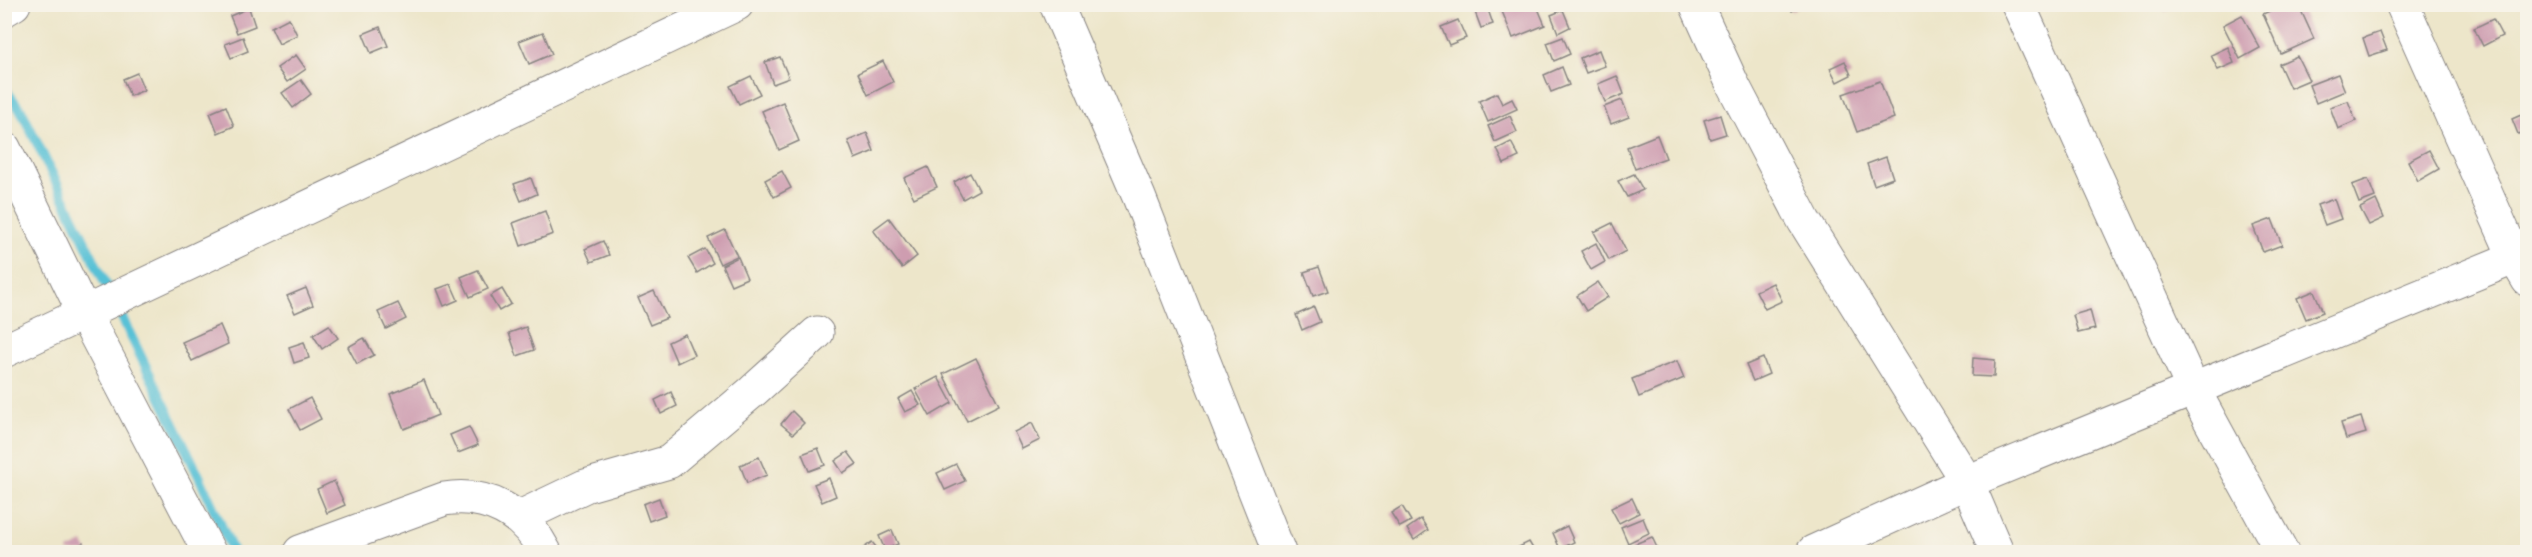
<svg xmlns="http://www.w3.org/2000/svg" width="2532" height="557" viewBox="0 0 2532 557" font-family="Kalam,sans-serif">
<rect width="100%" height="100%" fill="#f7f3e8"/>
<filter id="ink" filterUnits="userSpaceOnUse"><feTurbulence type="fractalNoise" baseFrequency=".0167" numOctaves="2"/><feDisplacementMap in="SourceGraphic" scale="12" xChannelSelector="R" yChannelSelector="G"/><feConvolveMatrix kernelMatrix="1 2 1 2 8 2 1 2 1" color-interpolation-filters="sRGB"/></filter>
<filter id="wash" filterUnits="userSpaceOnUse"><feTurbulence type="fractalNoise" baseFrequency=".008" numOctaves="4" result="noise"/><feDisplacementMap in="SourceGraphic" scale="24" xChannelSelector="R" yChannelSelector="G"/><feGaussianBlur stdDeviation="1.35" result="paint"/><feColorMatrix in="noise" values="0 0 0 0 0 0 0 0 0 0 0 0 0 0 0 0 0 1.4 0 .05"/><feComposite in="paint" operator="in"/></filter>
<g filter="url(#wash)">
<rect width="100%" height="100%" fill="#ede6ca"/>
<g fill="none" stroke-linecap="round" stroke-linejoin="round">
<!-- stream -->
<path stroke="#59c1d6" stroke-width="10" d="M4,88L22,112L199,476L233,552"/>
</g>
<g id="blocks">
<!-- building -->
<g fill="#ce9db0">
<path d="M1499,4H1541L1537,6L1545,25L1513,38Z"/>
<path d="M1789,4H1805L1792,11Z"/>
<path d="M2161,4H2180V5L2164,11Z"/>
<path d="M2284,4H2298L2314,39L2281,54L2263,14Z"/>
<path d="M1487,7L1493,24L1481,28L1475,12Z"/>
<path d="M249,8L255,26L237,33L230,16Z"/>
<path d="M1563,10L1570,27L1558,33L1551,15Z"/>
<path d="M2242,15L2260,48L2240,59L2223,25Z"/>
<path d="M289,18L297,35L279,44L271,27Z"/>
<path d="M2493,19L2502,36L2483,46L2474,28Z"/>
<path d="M1458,20L1466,38L1449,45L1441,27Z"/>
<path d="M380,27L388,46L371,53L363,34Z"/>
<path d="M543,32L552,54L529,64L519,41Z"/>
<path d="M2380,32L2387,50L2369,56L2363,38Z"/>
<path d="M243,37L248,51L231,58L225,44Z"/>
<path d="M1563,37L1570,54L1554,61L1547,43Z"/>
<path d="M2228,47L2234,63L2218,70L2211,55Z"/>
<path d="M1599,50L1605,66L1586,73L1580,58Z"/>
<path d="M296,55L306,69L287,82L277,68Z"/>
<path d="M2297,56L2309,80L2290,88L2279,64Z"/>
<path d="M780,57L789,78L773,84L765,62Z"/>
<path d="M883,61L893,82L868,95L858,73Z"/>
<path d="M1845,61L1851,75L1837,82L1830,68Z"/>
<path d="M1562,67L1569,85L1551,92L1544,75Z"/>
<path d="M137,73L144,90L130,96L123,79Z"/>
<path d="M2338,74L2345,91L2316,103L2309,85Z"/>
<path d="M751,76L760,94L739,104L730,86Z"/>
<path d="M1617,76L1624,94L1605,102L1598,84Z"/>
<path d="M301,80L311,94L293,108L282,93Z"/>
<path d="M1880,81L1894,118L1857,132L1843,94Z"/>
<path d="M1497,93L1502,104L1512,99L1517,109L1488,122L1479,101Z"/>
<path d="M1622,100L1629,117L1611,124L1604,107Z"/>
<path d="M2348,101L2356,121L2338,129L2330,107Z"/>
<path d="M783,102L799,141L779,150L762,111Z"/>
<path d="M226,106L234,126L218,133L210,113Z"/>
<path d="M2528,112V130L2518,134L2512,119Z"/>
<path d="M1720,115L1726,134L1710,139L1704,120Z"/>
<path d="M1510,116L1517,132L1495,142L1488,126Z"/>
<path d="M867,133L874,151L855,159L848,141Z"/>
<path d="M1657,135L1666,158L1635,169L1627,147Z"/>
<path d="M1511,142L1519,157L1504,164L1497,149Z"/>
<path d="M2429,150L2439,169L2418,181L2408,161Z"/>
<path d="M1886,157L1893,178L1874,185L1867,164Z"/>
<path d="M928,167L937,187L914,198L904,178Z"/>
<path d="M782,171L791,188L774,197L765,180Z"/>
<path d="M970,173L979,190L963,199L954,182Z"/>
<path d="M1634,174L1643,190L1627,197L1618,181Z"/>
<path d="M531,178L537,194L521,201L514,184Z"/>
<path d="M2368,179L2375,197L2359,203L2352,185Z"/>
<path d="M2334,199L2341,219L2325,225L2317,205Z"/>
<path d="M2376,200L2384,218L2369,225L2360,208Z"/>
<path d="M545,211L553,234L521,246L513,223Z"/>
<path d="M889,218L917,256L902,268L873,230Z"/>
<path d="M2272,219L2282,245L2263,252L2253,226Z"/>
<path d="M1612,223L1626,251L1609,260L1594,232Z"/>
<path d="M725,230L737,256L720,264L708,238Z"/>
<path d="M603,241L609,255L591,262L585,249Z"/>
<path d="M1596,243L1605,262L1591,270L1581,251Z"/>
<path d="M705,249L713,263L697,273L688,258Z"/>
<path d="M738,257L747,278L731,285L722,265Z"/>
<path d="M1319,267L1328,291L1313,296L1304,272Z"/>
<path d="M478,270L488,289L470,297L461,277Z"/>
<path d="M1598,282L1608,297L1586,311L1577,296Z"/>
<path d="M1773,283L1782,301L1765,309L1756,291Z"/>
<path d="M451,284L458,300L444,306L437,289Z"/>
<path d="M306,288L313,305L295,313L287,296Z"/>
<path d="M502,289L511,304L499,311L490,296Z"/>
<path d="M654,291L667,318L650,325L638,298Z"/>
<path d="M2314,291L2323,312L2306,319L2297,298Z"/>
<path d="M398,303L406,319L386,329L378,312Z"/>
<path d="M1314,307L1320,322L1302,330L1296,315Z"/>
<path d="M2090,310L2095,329L2078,333L2073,315Z"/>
<path d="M220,325L228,344L192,361L182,342Z"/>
<path d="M329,325L338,338L322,349L313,335Z"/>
<path d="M526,327L534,350L517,356L509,333Z"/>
<path d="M685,334L694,355L677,363L668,342Z"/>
<path d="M364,338L374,355L357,364L348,347Z"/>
<path d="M304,342L309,358L294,363L289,347Z"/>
<path d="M976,358L999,405L967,421L943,374Z"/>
<path d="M1763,358L1769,374L1753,381L1746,365Z"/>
<path d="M1973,358L1995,360L1994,377L1972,376Z"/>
<path d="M1677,361L1684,378L1639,397L1632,379Z"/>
<path d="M938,377L952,403L930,416L915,389Z"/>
<path d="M424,380L438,415L404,429L390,394Z"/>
<path d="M912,391L920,405L905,412L898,399Z"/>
<path d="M671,392L677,406L661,414L655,400Z"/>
<path d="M310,398L321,419L300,430L289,409Z"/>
<path d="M792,411L804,423L793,434L781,424Z"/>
<path d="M2361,417L2366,433L2346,439L2341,423Z"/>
<path d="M1032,423L1040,440L1022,449L1014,432Z"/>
<path d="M469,427L478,445L458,453L450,435Z"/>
<path d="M818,448L825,465L809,471L802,454Z"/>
<path d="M848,452L857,464L843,473L835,461Z"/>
<path d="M759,457L767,475L747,483L740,465Z"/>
<path d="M956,464L965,481L945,490L937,473Z"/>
<path d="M829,478L836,496L822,502L814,484Z"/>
<path d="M334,481L345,505L327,513L317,489Z"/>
<path d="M659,498L665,515L649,521L643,504Z"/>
<path d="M1632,498L1639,513L1619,523L1611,508Z"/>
<path d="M1402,506L1411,521L1400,527L1391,513Z"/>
<path d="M1643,518L1649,533L1628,543L1621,527Z"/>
<path d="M1421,519L1428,530L1414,540L1407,529Z"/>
<path d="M1567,526L1574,542L1560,549L1553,533Z"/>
<path d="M892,530L898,544L885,550L879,536Z"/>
<path d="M1652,537L1659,552H1633L1630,546Z"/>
<path d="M872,542L880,552H858Z"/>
<path d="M1529,542L1535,552H1509Z"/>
<path d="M83,543L88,552H69L68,550Z"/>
</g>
</g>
</g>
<g filter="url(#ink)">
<use href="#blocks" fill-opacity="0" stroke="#888482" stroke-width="1.5"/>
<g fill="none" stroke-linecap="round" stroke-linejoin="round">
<defs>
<g id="minor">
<path d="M1056,4L1139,197L1279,552"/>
<path d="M1696,4L1733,85L1804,221L1967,482L1997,552"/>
<path d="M2018,4L2193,389L2282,552"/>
<path d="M2402,4L2515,258L2528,280"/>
<path d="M4,10L14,4"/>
<path d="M4,148L85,315L209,552"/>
<path d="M4,351L737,4"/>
<path d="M520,517L585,486L669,462L753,391L817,333"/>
<path d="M300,552L444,499C488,492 525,513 545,552"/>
<path d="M1813,552L1967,482L2528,252"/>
</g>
</defs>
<!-- minor casing -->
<use href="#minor" stroke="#888482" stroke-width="35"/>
<!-- minor -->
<use href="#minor" stroke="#fff" stroke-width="33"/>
</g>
</g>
<!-- margin -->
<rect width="2532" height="557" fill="none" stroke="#f7f3e8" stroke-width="24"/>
</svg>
